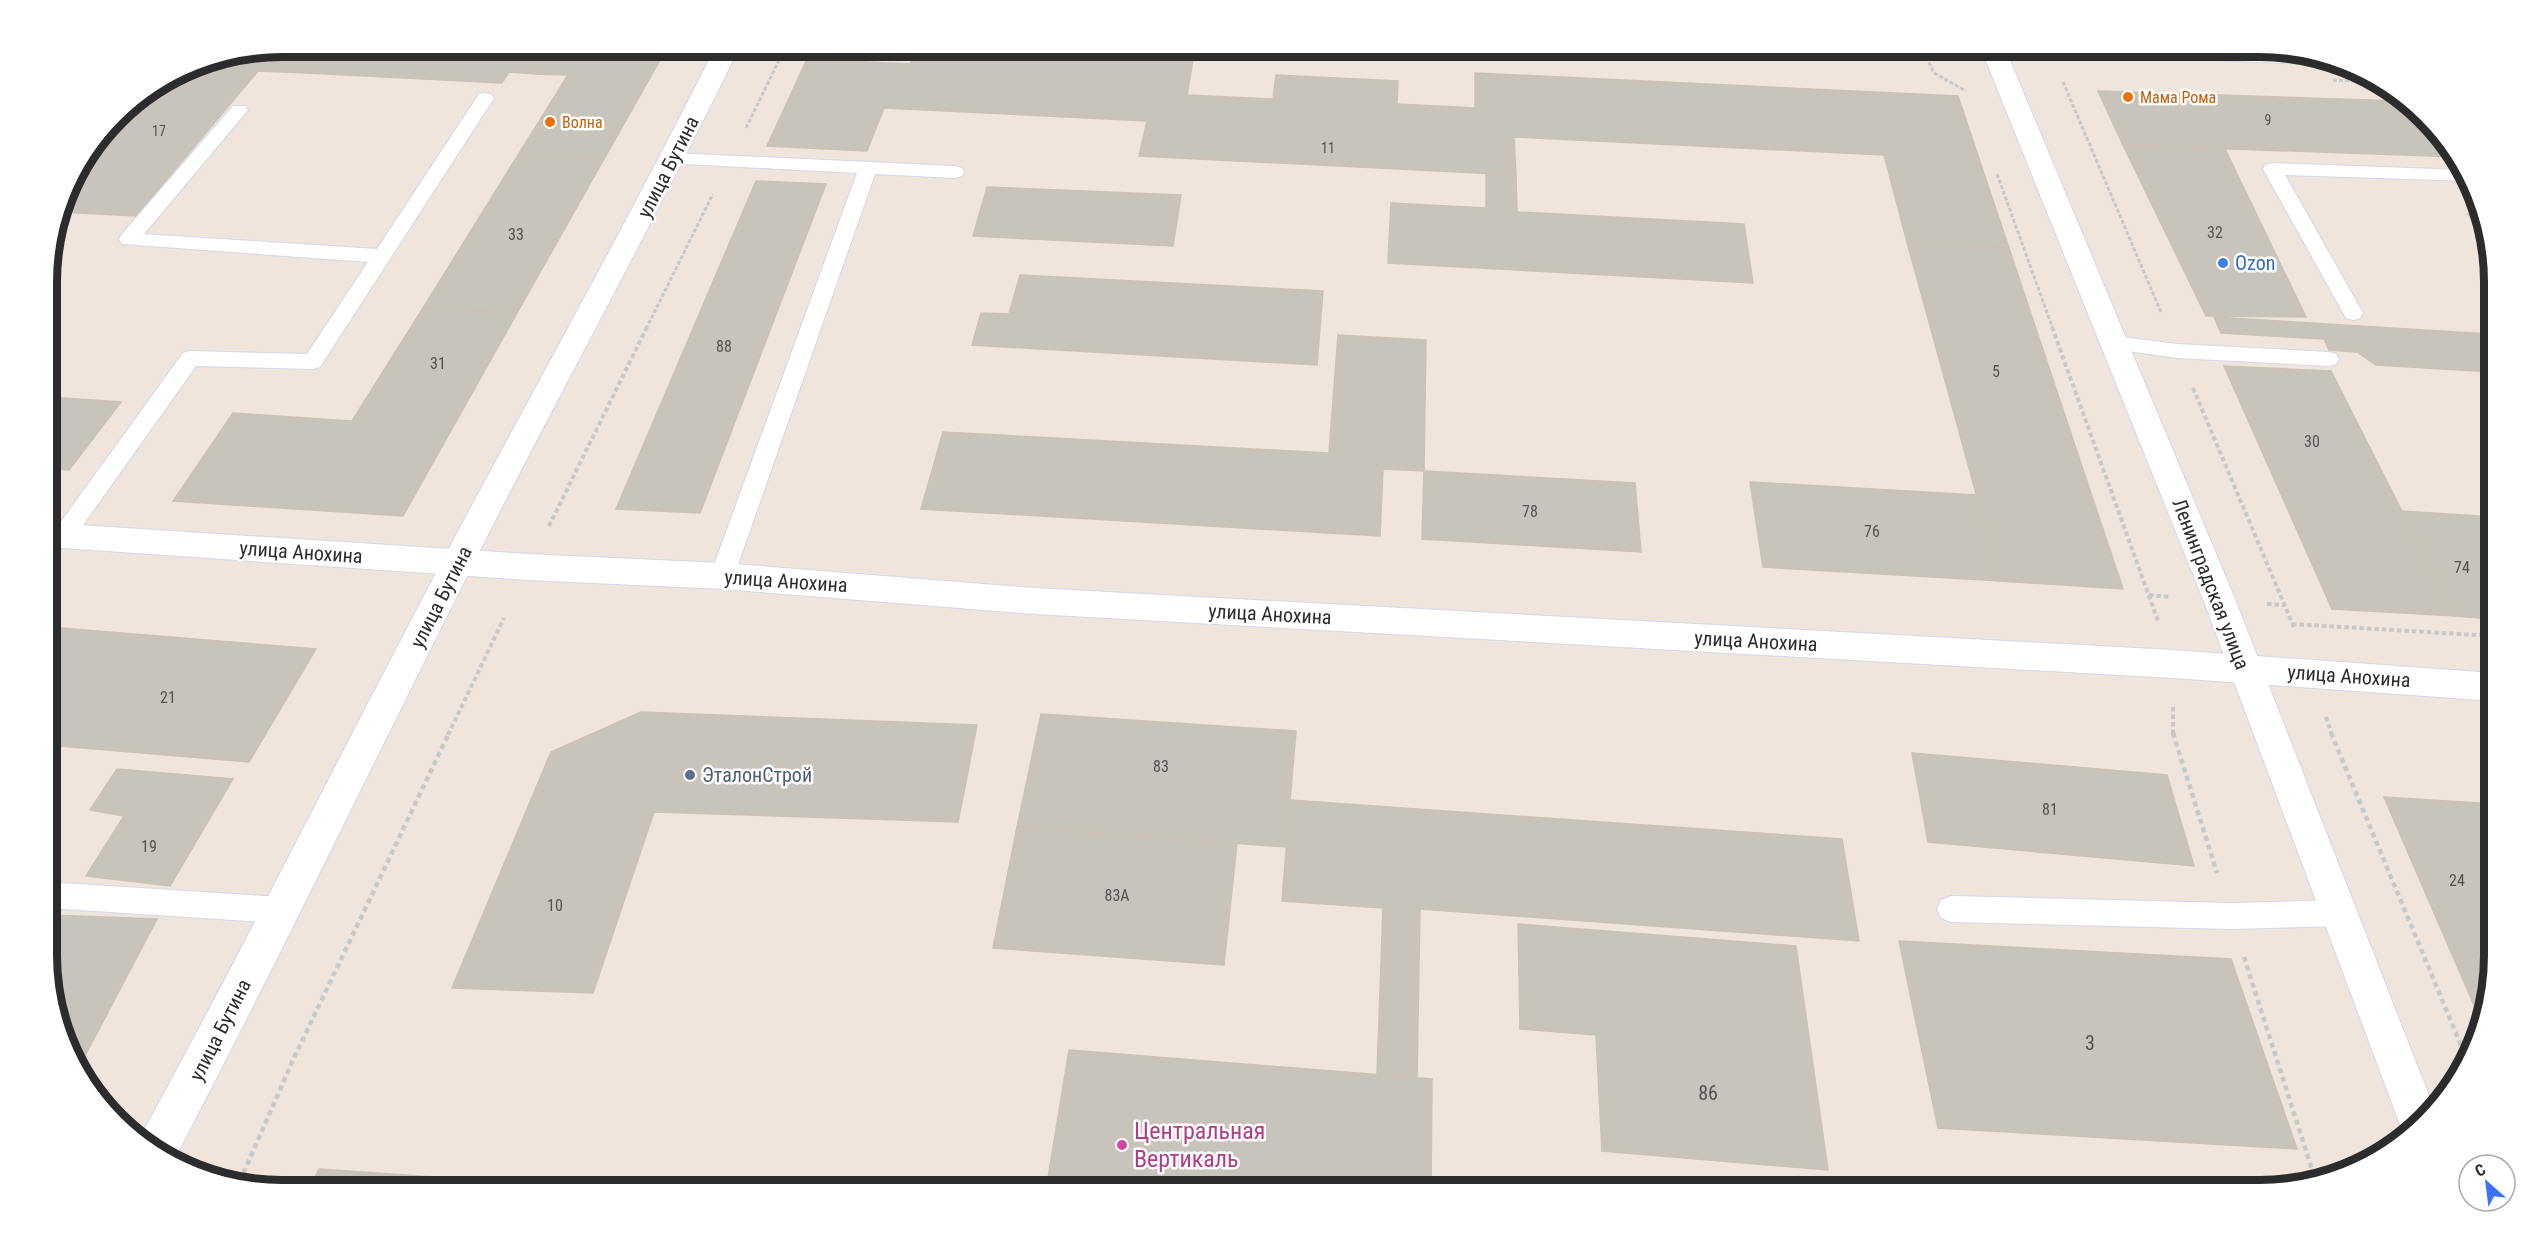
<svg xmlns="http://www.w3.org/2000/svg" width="2541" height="1237" viewBox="0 0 2541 1237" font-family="'Roboto Condensed',sans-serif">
<rect width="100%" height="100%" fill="#efe5dd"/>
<!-- building -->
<g fill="#c9c4bb" stroke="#cbc1b6" stroke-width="1.5">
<path d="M282,46H330L308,73L258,71L136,216L62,212L71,177L146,93L192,64Z"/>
<path d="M330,46H554L536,74L509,72L502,83L308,73Z"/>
<path d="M554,46H668L604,159L518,155L568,75L536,74Z"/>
<path d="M917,46H1038L1194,54L1187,95L1273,99L1276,75L1398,81L1397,104L1475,108V73L1958,96L2009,248L1907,242L1884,155L1514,137L1516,175L1139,156L1147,121L884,108L867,151L767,146L807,59L910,64Z"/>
<path d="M2098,91L2400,101L2446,139L2457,157L2123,145Z"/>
<path d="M2123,145L2225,149L2306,317L2206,316Z"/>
<path d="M518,155L604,159L517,313L423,308Z"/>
<path d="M1486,174L1516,175L1517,212L1744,224L1753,283L1388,263L1391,203L1486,208Z"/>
<path d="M756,181L826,184L700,513L616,509Z"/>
<path d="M987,187L1181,195L1173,246L973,236Z"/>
<path d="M2468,214L2483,215L2493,252Z"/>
<path d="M1907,242L2009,248L2123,589L2000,581Z"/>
<path d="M1020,275L1323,291L1317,365L972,345L981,313L1009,314Z"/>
<path d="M423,308L517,313L403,516L173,501L233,413L352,421Z"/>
<path d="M2214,317L2489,334L2493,340V372L2376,365L2357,352L2329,350L2324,339L2221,333Z"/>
<path d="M1338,335L1426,340L1424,471L1383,469L1380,536L921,509L943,432L1329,453Z"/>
<path d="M2224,366L2331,371L2455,616L2332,609Z"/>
<path d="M47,397L121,402L69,470L47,468Z"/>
<path d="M1424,471L1635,483L1641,552L1422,539Z"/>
<path d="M1750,482L1976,495L2000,581L1763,567Z"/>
<path d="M2402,511L2493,517L2494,619L2455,616Z"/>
<path d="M48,627L316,649L249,762L48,745Z"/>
<path d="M641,712L977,725L958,822L654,812L593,993L452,988L551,752Z"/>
<path d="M1041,714L1296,731L1286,847L1017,827Z"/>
<path d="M1912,753L2167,775L2194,866L1928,842Z"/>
<path d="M117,769L233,779L170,886L86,876L124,816L90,810Z"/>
<path d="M2384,797L2494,804V956L2480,1019Z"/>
<path d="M1290,800L1842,839L1859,941L1420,909L1417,1077L1377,1074L1383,908L1282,901Z"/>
<path d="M1017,827L1237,843L1224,965L993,948Z"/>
<path d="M48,915L157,919L78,1069L65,1046L49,986Z"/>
<path d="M1518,924L1796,946L1828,1170L1602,1151L1596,1035L1520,1029Z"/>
<path d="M1899,941L2231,959L2297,1149L1938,1128Z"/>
<path d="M1069,1050L1432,1079L1431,1190H1046Z"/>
<path d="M319,1169L619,1190H309Z"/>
</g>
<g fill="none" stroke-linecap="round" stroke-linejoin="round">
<defs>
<g id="service">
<path d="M485,93L491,94L494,98L320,367L313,369L196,366L71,542L63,545L55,542L51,536L55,530L183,353L190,351L307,354L368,262L122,244L119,239L122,234L233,106H245L248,110L144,234L377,249L479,94Z"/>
<path d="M673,153L955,166L962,168L964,172L962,176L955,178L875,174L734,576L730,583L722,585L714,583L710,576L857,173L666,163L664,159L666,155Z"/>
<path d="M2272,163L2464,170L2470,181L2285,175L2363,313L2360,318L2353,320L2346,318L2263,169L2265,165Z"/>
<path d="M2114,336L2177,344L2329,352L2336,354L2339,359L2336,364L2329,366L2177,358L2107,348L2104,343L2107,338Z"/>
<path d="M48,882L281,897L291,901L295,910L291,919L281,923L48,908Z"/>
<path d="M1951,896L2231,903L2339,900L2349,904L2353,913L2349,922L2339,926L2231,929L1951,922L1941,918L1937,909L1941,900Z"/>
</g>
<g id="minor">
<path d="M2031,46L2267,48L2316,60L2306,64L2042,53L2034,51Z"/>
<path d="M48,523L528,554L722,563L1035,588L2173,650L2494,673V701L2173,678L1035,614L722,589L528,580L48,547Z"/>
</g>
<g id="secondary">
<path d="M716,46H740C654,222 560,392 472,566C372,765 276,965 173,1162L141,1136L142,1134C247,942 344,747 446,554C536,385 630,218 716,46Z"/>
<path d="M1980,46H2004L2235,599L2435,1111L2405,1138L2203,599Z"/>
</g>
</defs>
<!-- service casing -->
<use href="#service" stroke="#d2d8e6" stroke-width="2"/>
<!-- minor casing -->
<use href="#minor" stroke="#d2d8e6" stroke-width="2"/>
<!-- secondary casing -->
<use href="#secondary" stroke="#d2d8e6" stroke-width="2"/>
<!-- path-far2 -->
<g stroke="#c8c8c8" stroke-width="3" stroke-dasharray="4 2" stroke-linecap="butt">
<path d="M1921,46L1934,73L1966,91"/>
<path d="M2333,80L2377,82"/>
<path d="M2063,82L2161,312"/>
<path d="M746,128L786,46"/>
<path d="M1997,174L2053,329"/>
<path d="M646,329L713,194"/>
</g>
<!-- path-far1 -->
<g stroke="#c8c8c8" stroke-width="4" stroke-dasharray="4.5 3" stroke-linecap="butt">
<path d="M2052,327L2158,621"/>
<path d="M2193,388L2295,630"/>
<path d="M549,526L647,327"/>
<path d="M2149,595L2170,597"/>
<path d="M2267,604L2285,605"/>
<path d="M2292,624L2494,636"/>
<path d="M2173,707V735"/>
<path d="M2326,717L2332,735"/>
<path d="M448,735L504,618"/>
</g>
<!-- path -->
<g stroke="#c8c8c8" stroke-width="4.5" stroke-dasharray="5 4" stroke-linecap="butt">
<path d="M2173,733L2217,873"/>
<path d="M2331,733L2468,1062"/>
<path d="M2244,957L2316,1182"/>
<path d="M240,1181L293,1060L449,733"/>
</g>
<!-- service -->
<use href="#service" fill="#fff" fill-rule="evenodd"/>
<!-- minor -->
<use href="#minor" fill="#fff" fill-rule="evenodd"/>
<!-- secondary -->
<use href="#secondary" fill="#fff" fill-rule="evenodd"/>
</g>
<!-- markers -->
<g fill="#e8710a" stroke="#fff" stroke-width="2">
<circle cx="2128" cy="97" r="6"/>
<circle cx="550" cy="122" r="6"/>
</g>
<circle fill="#3f7fe0" stroke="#fff" stroke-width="2" cx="2223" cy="263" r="6"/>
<circle fill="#5c6f8a" stroke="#fff" stroke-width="2" cx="690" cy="775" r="6"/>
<circle fill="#d1479c" stroke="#fff" stroke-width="2" cx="1122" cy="1145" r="6"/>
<g text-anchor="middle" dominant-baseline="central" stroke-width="5" stroke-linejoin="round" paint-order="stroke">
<!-- far-number labels -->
<g font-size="14" fill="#535250">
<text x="2268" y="120">9</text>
<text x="159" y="131">17</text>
<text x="1328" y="148">11</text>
</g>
<!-- far-food labels -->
<g font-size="16" fill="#c56008" stroke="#fff" text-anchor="start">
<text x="2140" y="97">Мама Рома</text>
<text x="562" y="122">Волна</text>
</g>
<!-- number labels -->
<g font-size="16" fill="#535250">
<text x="2215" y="232">32</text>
<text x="516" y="234">33</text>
<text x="724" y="346">88</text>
<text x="438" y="363">31</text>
<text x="1996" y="371">5</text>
<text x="2312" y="441">30</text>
<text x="1530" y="511">78</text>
<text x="1872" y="531">76</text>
<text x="2462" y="567">74</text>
<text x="168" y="697">21</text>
<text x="1161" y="766">83</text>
<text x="2050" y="809">81</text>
<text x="149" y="846">19</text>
<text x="2457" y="880">24</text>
<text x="1117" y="895">83А</text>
<text x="555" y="905">10</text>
</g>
<!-- street labels -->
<g font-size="20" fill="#2c2c2c" stroke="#fff">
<text transform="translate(668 167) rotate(-63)">улица Бутина</text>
<text transform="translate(301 552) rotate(4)">улица Анохина</text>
<text transform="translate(786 581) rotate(4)">улица Анохина</text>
<text transform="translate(2211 584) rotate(69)">Ленинградская улица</text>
<text transform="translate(441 597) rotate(-63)">улица Бутина</text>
<text transform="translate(1270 614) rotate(3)">улица Анохина</text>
<text transform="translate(1756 641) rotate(3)">улица Анохина</text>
<text transform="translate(2349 676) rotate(4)">улица Анохина</text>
<text transform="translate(220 1030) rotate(-63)">улица Бутина</text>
</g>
<!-- shop labels -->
<g font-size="20" fill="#366cbe" stroke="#fff" text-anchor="start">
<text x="2235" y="263">Ozon</text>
</g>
<!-- service labels -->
<g font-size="20" fill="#4e5e75" stroke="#fff" text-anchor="start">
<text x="702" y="775">ЭталонСтрой</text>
</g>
<!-- near-number labels -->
<g font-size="20" fill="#535250">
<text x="2090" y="1043">3</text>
<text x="1708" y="1093">86</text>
</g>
<!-- near-hotel labels -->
<g font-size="24" fill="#b23c85" stroke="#fff" text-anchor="start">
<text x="1134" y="1131">Центральная<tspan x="1134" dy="28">Вертикаль</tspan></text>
</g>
</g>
<!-- crop -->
<path d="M0 0H2541V1237H0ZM282 57H2259A225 225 0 0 1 2484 282V955A225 225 0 0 1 2259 1180H282A225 225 0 0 1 57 955V282A225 225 0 0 1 282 57Z" fill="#fff" fill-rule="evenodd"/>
<path fill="none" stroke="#2c2c2c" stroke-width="8" d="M282 57H2259A225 225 0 0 1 2484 282V955A225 225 0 0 1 2259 1180H282A225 225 0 0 1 57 955V282A225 225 0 0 1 282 57Z"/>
<!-- north arrow -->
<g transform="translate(2487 1183) rotate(332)"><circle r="28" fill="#ffffff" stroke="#ababab" stroke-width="1.5"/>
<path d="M0-4.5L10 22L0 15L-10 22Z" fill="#3a71ff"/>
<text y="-9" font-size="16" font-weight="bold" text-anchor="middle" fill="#2c2c2c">С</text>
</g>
</svg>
